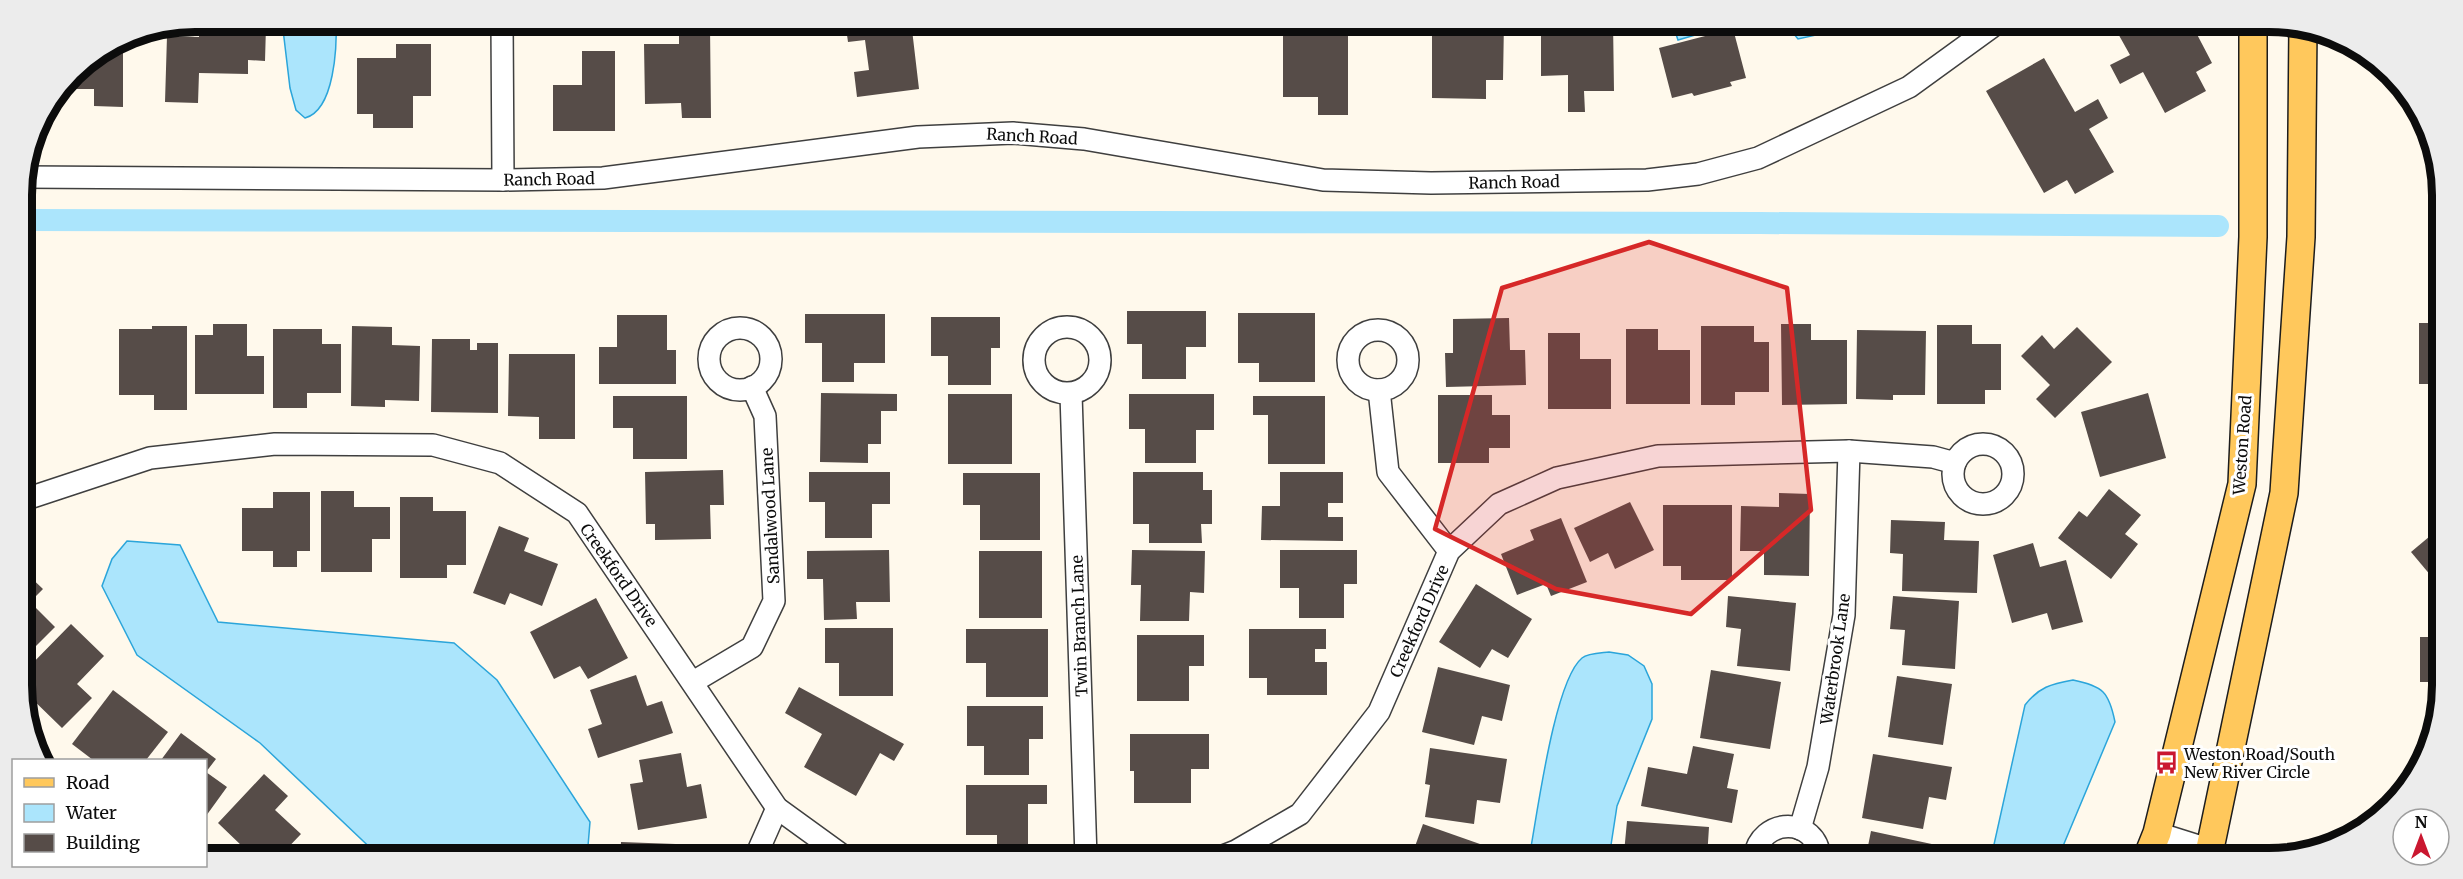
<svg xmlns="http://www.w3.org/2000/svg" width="2463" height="879" viewBox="0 0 2463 879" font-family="Merriweather,serif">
<rect width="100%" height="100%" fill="#fff9ec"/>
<!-- water -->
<g fill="#abe5fc" stroke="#2ba5da" stroke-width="1.5">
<path d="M282,21H336C337,45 335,110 305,118L296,110L290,88Z"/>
<path d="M1686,21H1699L1702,33L1678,40L1673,25Z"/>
<path d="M1783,21H1811L1816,35L1798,39Z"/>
<path d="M127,541L180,545L218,622L454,643L497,680L590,822L587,858H381L260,743L137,655L102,586L112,559Z"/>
<path d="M1609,652L1628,655L1644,666L1652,684V719L1617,806L1609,858H1529C1537,817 1554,681 1582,658C1588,653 1601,653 1609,652Z"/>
<path d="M2073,680C2103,686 2109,692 2115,722L2058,858H1991L2025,705C2039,687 2051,684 2073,680Z"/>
</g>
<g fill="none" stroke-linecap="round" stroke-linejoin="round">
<!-- canal -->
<path stroke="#abe5fc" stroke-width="22" d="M22,220L1760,223L2218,226"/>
</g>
<!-- building -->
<g fill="#564c48">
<path d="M845,21H911L919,89L857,97L854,72L869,70L865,40L848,42Z"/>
<path d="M1331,21H1348V115H1318V97H1283V33H1331Z"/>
<path d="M1432,21H1504L1503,80H1486V99L1432,98Z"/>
<path d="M1541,21H1613L1614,91H1584L1585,112H1568V75L1541,76Z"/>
<path d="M1705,21H1731L1746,78L1730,82L1732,86L1694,96L1692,93L1672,98L1659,48L1709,35Z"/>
<path d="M2111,21H2190L2212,63L2196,72L2206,91L2165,113L2143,72L2120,84L2110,65L2130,55Z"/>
<path d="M199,23L266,26L265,61L248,60V74L199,73L198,103L165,102L167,36L199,37Z"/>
<path d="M679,26H710L711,118H682L681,103L645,104L644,44H679Z"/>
<path d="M123,37V107L94,106V89H61L80,64Z"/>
<path d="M396,44H431V96H413V128H373V114H357V58H396Z"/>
<path d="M582,51H615V131H553V85H582Z"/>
<path d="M2044,58L2075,112L2098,99L2108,118L2089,129L2114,172L2075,194L2067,180L2044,193L1986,91Z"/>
<path d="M1127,311H1206V347H1186V379H1142V344H1127Z"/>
<path d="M1238,313H1315V382H1259V363H1238Z"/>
<path d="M805,314H885V363H854V382H822V343H805Z"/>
<path d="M617,315H667V350H676V384H599V347H617Z"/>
<path d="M931,317H1000V348H991V385H948V356H931Z"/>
<path d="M1509,318L1510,350H1525L1526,385L1446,387L1445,353H1453V319Z"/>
<rect x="2419" y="323" width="22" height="61"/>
<path d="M213,324H247V356H264V394H195V335H213Z"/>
<path d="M1781,324H1811V340H1847V404L1782,405Z"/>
<path d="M1937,325H1972V344H2001V390H1985V404H1937Z"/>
<path d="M152,326H187V410H154V395H119V329H152Z"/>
<path d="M352,326L392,327V345L420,346L419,401L385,400V407L351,406Z"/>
<path d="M1701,326H1754V342H1769V392H1735V405H1701Z"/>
<path d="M2077,327L2112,362L2055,418L2036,399L2050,385L2021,356L2042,335L2054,349Z"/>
<path d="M273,329H322V344H341V393H307V408H273Z"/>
<path d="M1626,329H1658V350H1690V404H1626Z"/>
<path d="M1857,330L1926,331L1925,395H1893V400L1856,399Z"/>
<path d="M1548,333H1580V359H1611V409H1548Z"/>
<path d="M432,339H470V350H477V343H498V413L431,412Z"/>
<path d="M509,354H575V439H539V417L508,416Z"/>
<path d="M821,393L897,394V411H881V444H868V463L820,462Z"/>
<path d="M2148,393L2166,458L2100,477L2081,412Z"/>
<rect x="948" y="394" width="64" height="70"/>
<path d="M1129,394H1214V430H1196V463H1145V429H1129Z"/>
<path d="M1438,395H1492V415H1510V448H1489V463H1438Z"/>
<path d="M613,396H687V459H633V428H613Z"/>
<path d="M1253,396H1325V464H1268V415H1253Z"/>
<path d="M723,470L724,505H710L711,539L655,540V524H646L645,472Z"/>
<path d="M809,472H890V504H872V538H825V502H809Z"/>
<path d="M1133,472H1203V490H1212V524H1201L1202,543H1149V524H1133Z"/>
<path d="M1280,472H1343V503H1328V517H1343V541L1261,540L1262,506H1280Z"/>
<path d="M963,473H1040V540H980V505H963Z"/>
<path d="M2109,489L2141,515L2125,534L2138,544L2111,579L2058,538L2079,511L2087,517Z"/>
<path d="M321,491H354V507H390V539H372V572H321Z"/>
<path d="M273,492H310V551H297V567H273V551H242V508H273Z"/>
<path d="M1779,493L1810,494L1809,576L1764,575V551H1740L1741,506L1779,507Z"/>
<path d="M400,497H433V511H466V565H447V578H400Z"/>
<path d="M1630,502L1654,550L1615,569L1608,553L1590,562L1574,528Z"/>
<path d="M1663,505H1732V580H1681V566H1663Z"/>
<path d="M1561,518L1587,582L1551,596L1546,584L1517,595L1501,554L1534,540L1530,530Z"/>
<path d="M1891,520L1945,522L1944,540L1979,541L1977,593L1902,591L1903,554L1890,553Z"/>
<path d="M499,526L529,538L524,551L558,564L542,606L510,593L505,605L473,593Z"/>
<path d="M2442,526V589L2411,552Z"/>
<path d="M2033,543L2040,567L2066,560L2083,622L2052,630L2047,613L2012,623L1993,555Z"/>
<path d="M889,550L890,602H856L857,619L824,620L823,579H807V551Z"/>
<path d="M1132,550L1205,551L1204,593L1190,592L1189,621H1140L1141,585H1131Z"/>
<path d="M1280,550H1357V584H1344V618H1299V588H1280Z"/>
<rect x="979" y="551" width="63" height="67"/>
<path d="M23,570L43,589L30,602L55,627L24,658Z"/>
<path d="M1476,584L1532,619L1508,658L1492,649L1480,668L1439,642Z"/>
<path d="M1728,596L1796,603L1790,671L1737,666L1741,629L1726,627Z"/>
<path d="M1893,596L1959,601L1955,669L1902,665L1905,630L1890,629Z"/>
<path d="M596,598L628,658L588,679L580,666L554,679L530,632Z"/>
<path d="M71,624L104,656L77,684L92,698L62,728L24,691V672Z"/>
<path d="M825,628H893V696H839V663H825Z"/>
<path d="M966,629H1048V697H986V663H966Z"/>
<path d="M1249,629H1326V649H1315V662H1327V695H1267V678H1249Z"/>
<path d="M1137,635H1204V666H1189V701H1137Z"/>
<rect x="2420" y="637" width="22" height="45"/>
<path d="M1438,667L1510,685L1502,721L1482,716L1474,745L1422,732Z"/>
<path d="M1711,670L1781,682L1770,749L1700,738Z"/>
<path d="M636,675L647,706L662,701L673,733L598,758L588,729L602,724L590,690Z"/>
<path d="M1897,676L1952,684L1943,745L1888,737Z"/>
<path d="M799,687L904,744L894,761L880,753L856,796L804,767L822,734L785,713Z"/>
<path d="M113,690L168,732L146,760H93L72,744Z"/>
<path d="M967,706H1043V739H1029V775H984V746H967Z"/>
<path d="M181,733L216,759L206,772L227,787L206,816V760H161Z"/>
<path d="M1130,734H1209V769H1191V803H1134V771H1130Z"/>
<path d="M2434,734L2433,740L2426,750L2422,736Z"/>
<path d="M1693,746L1734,754L1727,788L1738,790L1732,823L1641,806L1648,767L1687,774Z"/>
<path d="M1430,748L1507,759L1500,803L1477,800L1474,824L1425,817L1430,785L1425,784Z"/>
<path d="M681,753L687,787L701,784L707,818L638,830L630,784L643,782L639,760Z"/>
<path d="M1873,754L1952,767L1946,800L1929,797L1923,829L1862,818Z"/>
<path d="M264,774L288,796L275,810L301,834L278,858H234L243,847L218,823Z"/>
<path d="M966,785H1047V804H1028V852H997V835H966Z"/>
<path d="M1627,821L1709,827L1707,858H1643V854L1624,853Z"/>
<path d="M1423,824L1497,850L1494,858H1429L1413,852Z"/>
<path d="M1871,831L1955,849L1953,858H1879L1881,849L1868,846Z"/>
<path d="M621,842L703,845V858H620Z"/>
</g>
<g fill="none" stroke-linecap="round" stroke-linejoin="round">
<defs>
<g id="minor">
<path d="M502,21L503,180"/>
<path d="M23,177L503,180L603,178L918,137L1013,133L1084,139L1323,180L1431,183L1647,180L1698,174L1758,158L1909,87L2000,21"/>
<circle cx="1067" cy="360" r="33"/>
<circle cx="740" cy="359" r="31"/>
<circle cx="1378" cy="360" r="30"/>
<path d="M1379,390L1388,472L1449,551"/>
<path d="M1071,394L1086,858"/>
<circle cx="1983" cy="474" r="30"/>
<path d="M23,502L29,498L150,458L275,444L433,445L500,463L577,513L777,808L846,858"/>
<path d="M693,682L752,647L774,601L765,416L752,387"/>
<path d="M1800,829L1818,767L1844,615L1849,451"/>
<path d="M2157,833L2211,850L2227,858"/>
<path d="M755,858L777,808"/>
<path d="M1218,858L1236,851L1300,814L1379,712L1449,551L1499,504L1557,478L1658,456L1849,451L1933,457L1955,463"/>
<path d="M1754,858C1760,816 1817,816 1820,858"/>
</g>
<g id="major">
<path d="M2147,858L2157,833L2242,484L2253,237V21"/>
<path d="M2208,858L2284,493L2301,237L2303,27"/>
</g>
</defs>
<!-- minor casing -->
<use href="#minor" stroke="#3f3f3f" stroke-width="24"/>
<!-- major casing -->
<use href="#major" stroke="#1d1d1d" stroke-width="30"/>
<!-- minor -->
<use href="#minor" stroke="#fff" stroke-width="21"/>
<!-- major -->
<use href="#major" stroke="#ffc85c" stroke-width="27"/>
</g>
<!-- marked area -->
<path fill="#d62828" fill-opacity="0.2" stroke="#d62828" stroke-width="4.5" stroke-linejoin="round" d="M1649,242L1787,288L1811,510L1691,614L1556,589L1435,529L1502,288Z"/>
<!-- icons -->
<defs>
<symbol id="bus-bare" viewBox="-9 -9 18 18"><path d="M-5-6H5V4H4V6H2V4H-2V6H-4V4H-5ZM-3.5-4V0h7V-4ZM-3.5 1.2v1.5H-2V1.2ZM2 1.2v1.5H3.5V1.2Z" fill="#ca1730" stroke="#fff" stroke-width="2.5" paint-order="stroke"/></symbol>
</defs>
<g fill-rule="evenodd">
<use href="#bus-bare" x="2150" y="746" width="33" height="33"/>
</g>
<g text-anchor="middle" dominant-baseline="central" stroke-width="6" stroke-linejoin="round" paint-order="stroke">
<!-- street labels -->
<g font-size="16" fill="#0c0c0c" stroke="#fff">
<text transform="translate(1032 136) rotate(3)">Ranch Road</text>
<text transform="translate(549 179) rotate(-1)">Ranch Road</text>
<text transform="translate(1514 182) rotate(-1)">Ranch Road</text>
<text transform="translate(2242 445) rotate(-86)">Weston Road</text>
<text transform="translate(770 516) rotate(-93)">Sandalwood Lane</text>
<text transform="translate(619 575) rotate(55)">Creekford Drive</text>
<text transform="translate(1419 621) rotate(-66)">Creekford Drive</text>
<text transform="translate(1079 626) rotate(-92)">Twin Branch Lane</text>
<text transform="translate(1835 659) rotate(-82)">Waterbrook Lane</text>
</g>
<!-- poi labels -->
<g font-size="16" fill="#0c0c0c" stroke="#fff" text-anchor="start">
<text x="2184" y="754">Weston Road/South<tspan x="2184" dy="18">New River Circle</tspan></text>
</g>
</g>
<!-- crop -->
<path d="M0 0H2463V879H0ZM195 32H2269A163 163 0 0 1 2432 195V685A163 163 0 0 1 2269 848H195A163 163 0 0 1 32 685V195A163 163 0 0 1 195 32Z" fill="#ececec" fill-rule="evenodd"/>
<path fill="none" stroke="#0c0c0c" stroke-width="8" d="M195 32H2269A163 163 0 0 1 2432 195V685A163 163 0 0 1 2269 848H195A163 163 0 0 1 32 685V195A163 163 0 0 1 195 32Z"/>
<!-- legend -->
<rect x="12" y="759" width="195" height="108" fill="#ffffff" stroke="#9e9e9e" stroke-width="1.5"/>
<rect x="24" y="778" width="30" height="9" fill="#ffc85c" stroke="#9e9e9e" stroke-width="1.5"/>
<text x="66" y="789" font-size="18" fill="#0c0c0c">Road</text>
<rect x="24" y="804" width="30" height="18" fill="#abe5fc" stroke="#9e9e9e" stroke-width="1.5"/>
<text x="66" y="819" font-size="18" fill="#0c0c0c">Water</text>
<rect x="24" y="834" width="30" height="18" fill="#564c48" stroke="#9e9e9e" stroke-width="1.5"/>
<text x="66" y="849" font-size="18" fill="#0c0c0c">Building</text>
<!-- north arrow -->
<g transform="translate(2421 837)"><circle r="28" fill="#ffffff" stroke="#9e9e9e" stroke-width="1.5"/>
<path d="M0-4.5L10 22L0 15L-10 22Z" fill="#ca1730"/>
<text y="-9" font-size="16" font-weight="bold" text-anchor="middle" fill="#0c0c0c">N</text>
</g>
</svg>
